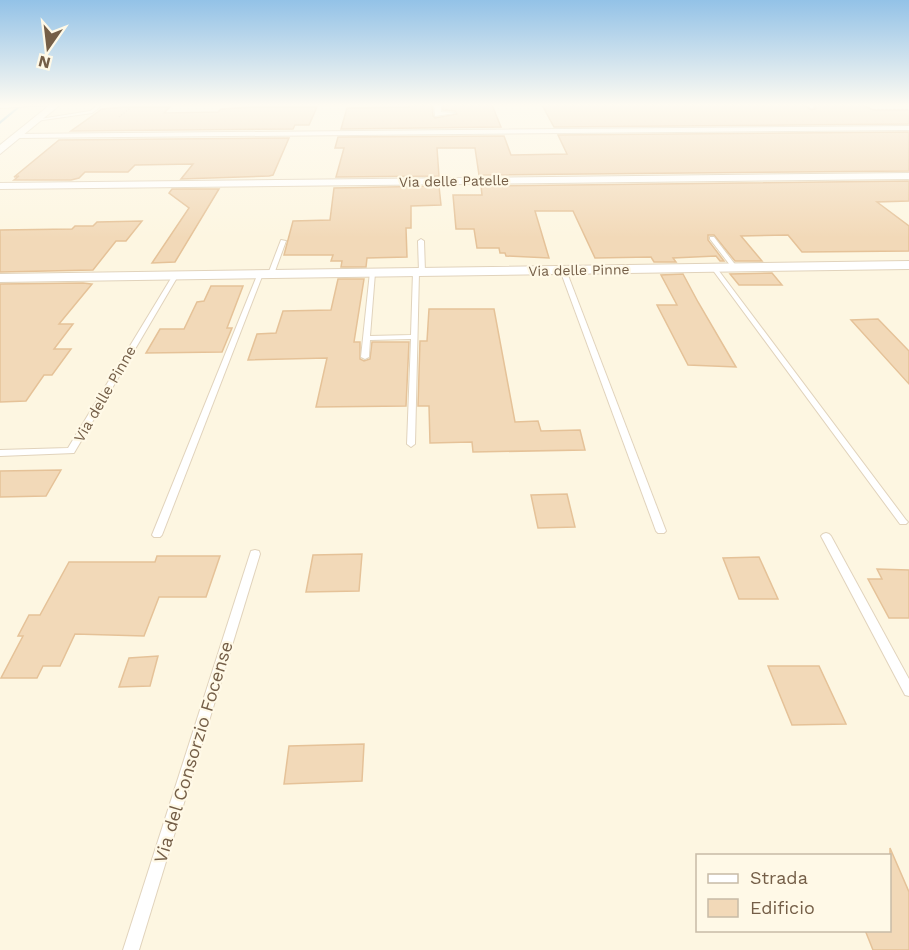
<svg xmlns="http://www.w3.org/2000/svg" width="909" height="950" viewBox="0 0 909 950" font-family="'Work Sans',sans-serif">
<rect width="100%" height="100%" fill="#fdf6e1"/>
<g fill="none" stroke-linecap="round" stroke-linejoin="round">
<!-- stream -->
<path fill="#9bc5d8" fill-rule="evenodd" d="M21,104H24L0,124V121Z"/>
</g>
<!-- building -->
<g fill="#f2d9b8" stroke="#e5c298" stroke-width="1.5">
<path d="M409,105H432L433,116L435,118L457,114L455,111L443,110V105H492L501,127L341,129L347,108L409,107Z"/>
<path d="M542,105H804L812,110L816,108L814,105H863L873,110H909V124L554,127Z"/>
<path d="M125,107H170L164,113L218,112L221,109L252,107H317L309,125H295L293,129L71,131L102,109Z"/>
<path d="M909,132V171L479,175L475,148H437L439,176L336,177L344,148H335L338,137L504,136L511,155L567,154L558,135Z"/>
<path d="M289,138L273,175L269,176L181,179L193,164L135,165L128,172H85L79,178L71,180H14L19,176L14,177L59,140Z"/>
<path d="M909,181V201L877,202L909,226V251L802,252L788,235L741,236L762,261H735L714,235H708V240L724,261H720L716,256L673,258L676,262H654L651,257L595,258L573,211H535L549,258L506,256L505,253H500L499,248H477L474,229H456L453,195H482L481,186Z"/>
<path d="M439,186L441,205L411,206V228H406L407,257L367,258L366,267H341L342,261H331L333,255H284L293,221L330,220L334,188Z"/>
<path d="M172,189H219L175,262L152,263L189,208L169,193Z"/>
<path d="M142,221L126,241H116L93,270L0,272V230L72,229L75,226H93L97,222Z"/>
<path d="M772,273L782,285H739L730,274Z"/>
<path d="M683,274L698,302L736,367L688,365L657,305H677L661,275Z"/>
<path d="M338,279H364L354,342H360V359L364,361L370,359L372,342H409L406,406L316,407L327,358L248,360L257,334L276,333L283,311L331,310Z"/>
<path d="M83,283L92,284L59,324H73L54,349H71L52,375H44L26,401L0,402V284Z"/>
<path d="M211,286H243L227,328H232L222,352L146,353L160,329H184L197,302L204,301Z"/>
<path d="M429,309H494L515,422L538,421L541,431L580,430L585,450L473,452L472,442L430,443L429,406H418L420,341H427Z"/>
<path d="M878,319L909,351V384L851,320Z"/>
<path d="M61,470L46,496L0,497V471Z"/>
<path d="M567,494L575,527L538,528L531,495Z"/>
<path d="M362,554L359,591L306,592L313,555Z"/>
<path d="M157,556H220L206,597H159L144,636L75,634L60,666H43L37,678H1L23,636H18L29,615H40L69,562H155Z"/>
<path d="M759,557L778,599H739L723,558Z"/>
<path d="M877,569L909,570V618H889L868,579H882Z"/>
<path d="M158,656L150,686L119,687L129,658Z"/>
<path d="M768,666H819L846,724L792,725Z"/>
<path d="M364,744L362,781L284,784L289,746Z"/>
<path d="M890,848L909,892V950H873L865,930H890Z"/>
</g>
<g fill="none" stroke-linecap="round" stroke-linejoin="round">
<defs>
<g id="service">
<path d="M95,104H99L100,107L92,113L36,121L34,120L90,111L96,107Z"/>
<path d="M806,104H810L814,107L811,108Z"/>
<path d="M710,237H714L737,267V269H733L710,239Z"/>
<path d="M421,239L424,241L425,272L422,274L419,272L415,444L411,447L407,444L411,339L370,340L369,357L365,359L361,357L370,272L375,273L370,336L411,335L413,272L416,270L419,272L418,241Z"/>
<path d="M281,240L286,241L274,274L269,275L268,274Z"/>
<path d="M712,267H716L906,520L908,522L906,524H900L712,269Z"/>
<path d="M561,269L566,270L666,531L664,533H658L656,531L560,270Z"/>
<path d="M258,273L263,274L162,535L160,537H154L152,535Z"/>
<path d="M173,275L178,276L74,453L0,456V450L68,448Z"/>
<path d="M826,533L829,534L831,536L909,679V696L905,695L821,536L823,534Z"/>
<path d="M255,550L259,551L260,554L139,950H123L250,554L251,551Z"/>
</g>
<path id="pedestrian" d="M0,104H51L52,105L0,108Z"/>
<g id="minor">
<path d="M434,104H441V112L455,113L435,116Z"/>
<path d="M909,126V130L18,138L14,136L18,134Z"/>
<path d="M909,173V179L0,189V183Z"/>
<path d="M909,261V269L0,282V274Z"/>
</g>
<path id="tertiary" d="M51,104H61L0,154V145Z"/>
</defs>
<!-- service casing -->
<use href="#service" stroke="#e1d3bc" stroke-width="2"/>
<!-- pedestrian casing -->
<use href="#pedestrian" stroke="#e1d3bc" stroke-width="2"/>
<!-- minor casing -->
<use href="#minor" stroke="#e1d3bc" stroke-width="2"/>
<!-- tertiary casing -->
<use href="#tertiary" stroke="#e1d3bc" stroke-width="2"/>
<!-- path -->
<path stroke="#d7bc9b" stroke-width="1.5" stroke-dasharray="1 2" stroke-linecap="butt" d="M119,117L130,108"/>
<!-- service -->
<use href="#service" fill="#fff" fill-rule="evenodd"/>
<!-- pedestrian -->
<use href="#pedestrian" fill="#fff" fill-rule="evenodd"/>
<!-- minor -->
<use href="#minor" fill="#fff" fill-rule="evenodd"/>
<!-- tertiary -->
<use href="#tertiary" fill="#fff" fill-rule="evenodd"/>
</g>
<!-- sky -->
<linearGradient id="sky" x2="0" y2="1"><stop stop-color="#93c2e7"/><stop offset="0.44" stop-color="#fefbf2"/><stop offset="1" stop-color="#fefbf2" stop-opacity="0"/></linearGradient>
<rect width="909" height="238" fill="url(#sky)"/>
<g text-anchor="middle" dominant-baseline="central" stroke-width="4.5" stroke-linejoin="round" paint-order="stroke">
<!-- far-street labels -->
<g font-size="14" fill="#745e47" stroke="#fff9e7">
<text transform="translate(454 181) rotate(-1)">Via delle Patelle</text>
<text transform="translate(579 270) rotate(-1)">Via delle Pinne</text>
</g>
<!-- street labels -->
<g font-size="15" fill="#745e47" stroke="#fff9e7">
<text transform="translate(105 394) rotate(-60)">Via delle Pinne</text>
</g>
<!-- near-street labels -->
<g font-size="18" fill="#745e47" stroke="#fff9e7">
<text transform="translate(193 752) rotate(-73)">Via del Consorzio Focense</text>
</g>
</g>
<!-- legend -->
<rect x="696" y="854" width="195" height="78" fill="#fff9e7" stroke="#c7bba7" stroke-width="1.5"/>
<rect x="708" y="874" width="30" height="9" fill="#ffffff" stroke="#c7bba7" stroke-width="1.5"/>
<text x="750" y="884" font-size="18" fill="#745e47">Strada</text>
<rect x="708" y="899" width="30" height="18" fill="#f2d9b8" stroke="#c7bba7" stroke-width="1.5"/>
<text x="750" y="914" font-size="18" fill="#745e47">Edificio</text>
<!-- north arrow -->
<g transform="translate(48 48) rotate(194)" stroke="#fff9e7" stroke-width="4.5" paint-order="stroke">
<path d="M0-4.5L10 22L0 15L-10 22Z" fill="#745e47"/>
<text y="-9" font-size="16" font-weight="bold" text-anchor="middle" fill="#745e47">N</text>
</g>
</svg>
